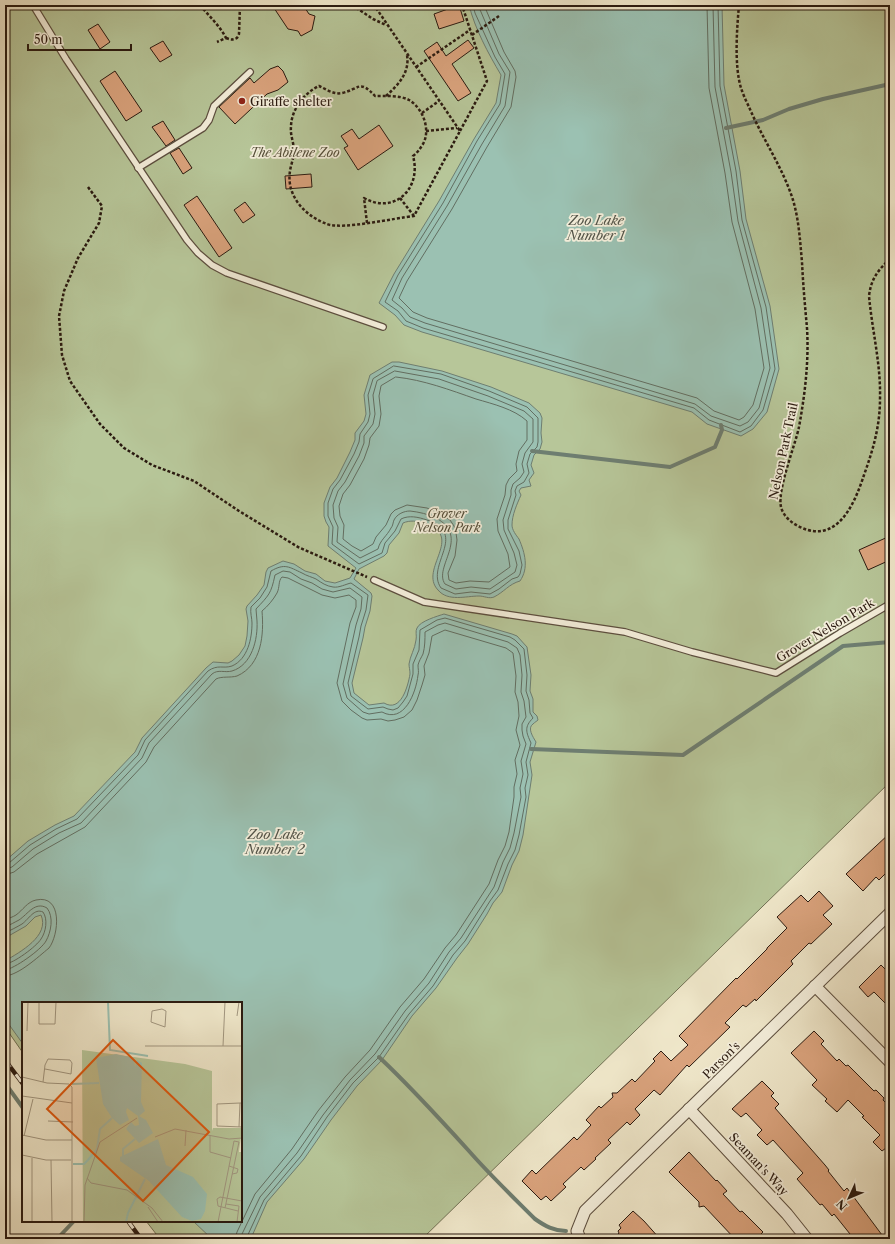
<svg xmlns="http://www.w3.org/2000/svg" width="895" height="1244" viewBox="0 0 895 1244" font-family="'Libre Caslon Text',serif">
<rect width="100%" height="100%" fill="#f0e8cb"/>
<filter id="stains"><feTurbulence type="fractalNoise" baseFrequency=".005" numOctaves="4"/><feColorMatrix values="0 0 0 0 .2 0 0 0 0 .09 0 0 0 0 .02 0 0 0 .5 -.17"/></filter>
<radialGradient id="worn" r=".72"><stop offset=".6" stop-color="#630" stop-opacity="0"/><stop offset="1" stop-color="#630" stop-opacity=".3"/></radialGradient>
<!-- green -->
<path fill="#b7c699" stroke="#707054" d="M5,5H890V782L422,1239H160L146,1221H241V1003H23V1053L5,1027Z"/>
<!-- water -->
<g fill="#9bc1b2" stroke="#6e7e71">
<path d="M469,5H722L724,85L740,171L746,219L770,306L779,369L767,412L753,429L741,436L707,424L692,412L422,332L404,325L395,315L379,303L394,274L439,201L474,139L496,103L501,75C488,53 475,29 469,5Z"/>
<path d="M392,362H399L442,371L491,387L529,403L540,413L542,418L541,433L542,442L540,449L534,455L531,465L534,473L529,480L531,486L521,488L519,491L521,495C517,504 512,515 512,525C512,530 516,535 519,539C525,553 529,568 520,581C509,584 504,592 494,597C489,599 484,596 479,596C466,596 448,602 438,590C418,569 466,536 424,523C417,521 410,520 403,523L399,533L389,545L387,553L384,556L359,569L354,579L371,593L372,596L370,611L365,627L363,638L352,683L354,693L369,705L384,703C401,713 408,686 410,674C410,670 409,667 409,664C410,656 415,649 416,640C417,636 415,631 417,628C420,621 438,616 444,614L512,634L517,636L527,647L531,675L530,691L533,699V712L537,716L538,720C537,721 535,722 533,724C527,728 533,737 536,742L530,762L532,775L523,835L519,851L512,865L502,892L493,903L487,914L468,944L457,958L436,988L412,1016L382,1060L357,1086L331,1120L304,1159L267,1202L252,1236L248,1239H212L193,1221H241V1003H23V1044L5,1019V961C20,952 50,936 41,915L35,917L26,926L5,938V861L28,841L55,825L74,816L135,752L142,738L206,668L213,662L228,663L232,661L239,655L245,646L247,636L248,621L246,609L247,606L257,595L264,585L266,572L268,568L283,561L294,564L305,571L316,574L325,581L335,583L350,578L356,568L328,546L329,527L326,522L324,516V503L330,487L337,478L350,452L355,440V433L364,421L366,414L364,395L370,375Z"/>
</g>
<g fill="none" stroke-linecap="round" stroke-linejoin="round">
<!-- shore -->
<g stroke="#626e61" stroke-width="1">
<path d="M473,5L475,13L495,57L505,74L500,104L477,141L443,203L398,275L385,302L398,311L406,321L423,328L694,408L709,420L740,432L751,426L763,410L775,369L766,307L742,220L736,171L720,86L718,5"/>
<path d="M478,5L499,54L510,72L505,106L482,144L447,206L402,278L392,300L402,308L410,317L425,323L695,404L711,416L740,426L748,422L759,408L770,368L761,308L738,221L731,172L715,87L713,5"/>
<path d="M484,5L504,52L515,71L516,77L511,107L487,147L452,209L407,281L399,298L413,312L427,318L697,398L714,411L739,420L744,417L753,405L764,368L755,309L732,222L725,173L709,88L707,5"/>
<path d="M394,366L441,374L489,391L527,407L538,418V442L537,447L530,454L527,464L529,473L524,482L517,486L515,491L516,495L508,520V529L519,551L522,565L520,574L518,577L512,579L499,589L490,594L471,592L455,594L441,588C425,565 469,534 427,520C418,517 409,515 401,519L395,531L385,543L382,553L359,564L332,544L333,527L328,516V503L333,489L340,480L354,454L359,442L360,434L368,422L370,414L368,395L373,379Z"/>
<path d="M395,371L439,379L488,396L524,411L533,419V442L525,453L522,464L524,472L520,478L513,484L511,490V495L503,520L504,530L514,553L517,565L515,572L490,589L471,587L456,589L445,584C433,567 471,537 436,518C428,514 419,512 410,511C404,511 397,514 394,520C393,522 393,526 391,528C387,536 380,540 378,549L360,558L337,542L338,527L334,518L333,505L338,491L345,482L359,456L364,443V436L373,424L375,414L373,395L377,381Z"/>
<path d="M396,377C424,380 450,390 476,399C493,404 514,409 527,421V440L519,451L516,464L517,471L509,479L506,485L505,495L497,519L498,531L508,554L510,567L489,582L470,581L456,583L449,580L448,573L455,556L457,540L456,533L454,526L450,520L442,515L427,508L407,505L395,510L391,514L386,525L376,537L373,544L361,551L352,546L343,539L344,525L340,516L339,506L343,494L350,485L364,459L369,445L370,438L379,426L381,414L379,396L381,386Z"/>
<path d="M5,863H9L30,845L56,829L77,819L138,755L145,740L208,671C218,664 223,669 232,666C248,659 252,638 252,623C252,618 250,613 251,607L260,598L267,587L271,571C285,563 289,567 302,573C307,576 312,577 316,579C322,583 326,586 333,587C339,588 346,584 351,583L368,595L366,610L361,626L359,637L348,683L351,696L368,709L383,707L388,709L393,710L398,708L403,702L407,696L413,674V664L419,650L420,630L437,620L445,618L510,637L515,640L524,649L527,675L526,691L529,700L530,713L533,718C524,727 526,732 531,743L526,762L528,775L525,788L526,797L519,835L515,850L508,864L498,890L490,901L465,941L453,955L433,986L409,1014L379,1057L353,1083L327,1117L301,1156L264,1200L246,1239"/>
<path d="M5,869L12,867L33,849L59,833L81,823L142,758L149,743L212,674C218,669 225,673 232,671C252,665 258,639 257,621C257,617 256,613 256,609C269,595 271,594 275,575L283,571L290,572L301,579L312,583L322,589L333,592L350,588L362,597L361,609L356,625L343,684L347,698L363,712L369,714L382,712C404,724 416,693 418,675C419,672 418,669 418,665C419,661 421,658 423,654C425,647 425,639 425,632L438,625L445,623L508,642L517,648L520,655L522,675L521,692L524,701L526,717L522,724V730L523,736L526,744L521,761L523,774L520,788L521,797L514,833L510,848L503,862L494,887L461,938L449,952L429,983L405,1011L375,1054L350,1080L323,1115L297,1153L260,1197L242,1234L241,1239"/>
<path d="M5,875L14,872L37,854L85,827L146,762L154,747L216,679C222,676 230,678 237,676C262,665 264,634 262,611C268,606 273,600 277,593C280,587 278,581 282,577L288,578L322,595L335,598L349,595L356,600V607L350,623L337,683L342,701L351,710L362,718L367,720L381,719L388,721L395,720L404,717L412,710L417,700L422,685L425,675L424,666L429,653L432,636L445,630L506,648L513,653L516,676L515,692L518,702L519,716L516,730L520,745L515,760L517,774L514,787V797L509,832L505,846L498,860L489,884L456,935L445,948L424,979L400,1007L370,1050L345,1077L318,1111L292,1149L255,1194L237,1232L235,1239"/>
<path d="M5,920C9,918 13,917 16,915C23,910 27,902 36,900C63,894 59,935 49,948C38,957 19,975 5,976"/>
<path d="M5,927C10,925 15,922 19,920C28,914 35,901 47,908C54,917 51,932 46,941C41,950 14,969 5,970"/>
<path d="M5,933C11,930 17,927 22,924C29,919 34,908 43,912C48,919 46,932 41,939C37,946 13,964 5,964"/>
</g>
<!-- stream -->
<g stroke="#6e7e71" stroke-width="4">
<path d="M726,128L763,120L789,109L823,99L890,84"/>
<path d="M532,451L670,467L715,447L722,430L721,425"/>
<path d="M531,749L683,755L843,646L890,642"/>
<path d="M379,1057C411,1087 440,1119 469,1151C490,1175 513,1197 535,1219C545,1226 554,1231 566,1231"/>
<path d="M5,1083L23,1108"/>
<path d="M57,1239L74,1221"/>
</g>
</g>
<!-- building -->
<g fill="#daa37d" stroke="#2a1a10">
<path d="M272,5H303L309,14L315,16L312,30L301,36L298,31L288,29Z"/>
<path d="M459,5L464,21L439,29L434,14Z"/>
<path d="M98,24L110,42L100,49L88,30Z"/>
<path d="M468,40L474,48L452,64L471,93L458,101L424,51L437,42L446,56Z"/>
<path d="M163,41L172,55L160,62L150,48Z"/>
<path d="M278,66L283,71L288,82L278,90L267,94L235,124L219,107L250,78L254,83L270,69Z"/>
<path d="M115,71L142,111L126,121L100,81Z"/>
<path d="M163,121L175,140L166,146L152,127Z"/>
<path d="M379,125L393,146L358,170L344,148L348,146L341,136L352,129L359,139Z"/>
<path d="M179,148L192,168L183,174L170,153Z"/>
<path d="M311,174L312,187L286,189L285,176Z"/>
<path d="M197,196L232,248L219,257L184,205Z"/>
<path d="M245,202L255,215L243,223L234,210Z"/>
<path d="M890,536V560L868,570L859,550Z"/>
<path d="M890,833V869L879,880L876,877L863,891L846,874Z"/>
<path d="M819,891L833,906L823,915L832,924L811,944L809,943L791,961L793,964L756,1001L755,999L746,1007L743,1005L725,1023L730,1027L689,1067L687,1065L660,1095L654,1090L635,1109L640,1115L630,1125L627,1122L608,1140L611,1143L595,1158L596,1159L584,1170L581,1167L563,1184L566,1187L551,1201L546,1196L541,1200L522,1181L532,1170L536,1174L574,1137L577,1140L591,1125L586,1120L599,1106L601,1108L613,1097L612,1093H617L632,1079L635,1082L655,1061L653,1059L661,1051L671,1061L688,1045L679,1036L736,978L737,979L767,949V948L787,928L777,917L801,895L808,902Z"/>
<path d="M881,965L890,974V1008L874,992L868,997L859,987Z"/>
<path d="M814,1031L824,1041L821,1044L837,1061L839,1059L846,1066L848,1065L874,1091L876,1090L884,1098L883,1100L890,1107V1145L882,1151L873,1142L880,1135L862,1117L864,1116L848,1100L837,1112L825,1101L827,1099L812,1085L817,1080L791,1053Z"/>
<path d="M762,1081L774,1093L771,1096L779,1104L775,1108L825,1165L829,1170L828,1171L844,1191L847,1188L885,1239H854L834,1214L832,1216L822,1204L820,1205L797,1179L803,1173L773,1140L767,1145L757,1135L762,1130L746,1113L741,1117L732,1109Z"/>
<path d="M689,1152L716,1181L717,1180L727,1191L723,1194L740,1212L742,1211L763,1232L756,1239H735L704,1206L699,1207V1202L669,1172Z"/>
<path d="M633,1211L644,1221L660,1239H614L619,1233L618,1231L621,1228L619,1225Z"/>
</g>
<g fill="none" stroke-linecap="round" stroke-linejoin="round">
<defs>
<g id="lane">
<path d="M33,5L66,59L187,240L198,253L212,265L227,273L383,327"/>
<path d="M138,168L203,128L209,120L214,106L250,72"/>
<path d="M374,580L424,602L625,632L692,652L776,673L840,633L890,604"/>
</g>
<g id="street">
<path d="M815,986L890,1062"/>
<path d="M689,1109L787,1214L807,1239"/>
<path d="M580,1239L577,1231L585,1211L890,913"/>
</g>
</defs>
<!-- lane casing -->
<use href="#lane" stroke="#5c4e3f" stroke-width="8"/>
<!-- street casing -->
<use href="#street" stroke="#5c4e3f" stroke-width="13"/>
<!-- path -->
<g stroke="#2a1a10" stroke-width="2.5" stroke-dasharray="3 2" stroke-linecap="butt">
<path d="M200,5C209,16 220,26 226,38L217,42"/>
<path d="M352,5L373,19L386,25"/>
<path d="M739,5C737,28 734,65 741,88C743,94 746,101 749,107C762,138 783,168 793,200C799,220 800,241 802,262C803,284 805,306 807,328C809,361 805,394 799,427C795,446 777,490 781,507C784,519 797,527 808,530C841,539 856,499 864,475C873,450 880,426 880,399C881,364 872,330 869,296C871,279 878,270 890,259"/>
<path d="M472,35L499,16"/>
<path d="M226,38C231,40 233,40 237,38L239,34L240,5"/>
<path d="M416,67L470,30"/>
<path d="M386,96C398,85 410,73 407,55"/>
<path d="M422,113L439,101"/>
<path d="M426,131L457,128"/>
<path d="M460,131L487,81L462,5"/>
<path d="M88,187L102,206L99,223L78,258L64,291L59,316L62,355L70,381L100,424L124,448L152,465L194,481L239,511L298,547L367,577"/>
<path d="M400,198L414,216"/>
<path d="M367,223L364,198C394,215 422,189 413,156C417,153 420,149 423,144C431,130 423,108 409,100C400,95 385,96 375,96C359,79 360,89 342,93C334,95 326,89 319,86C304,93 291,110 291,127C290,135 294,143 294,151C294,158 291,164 290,171C286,196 305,216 327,224C342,230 395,218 414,216L460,131L374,5"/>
<path d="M889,561L890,562"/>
</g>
<!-- lane -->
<use href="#lane" stroke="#f5f0dd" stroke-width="5.5"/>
<!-- street -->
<use href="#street" stroke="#f5f0dd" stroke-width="11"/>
<defs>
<g id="rail">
<path d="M5,1060L23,1084"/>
<path d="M128,1221L141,1239"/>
</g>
</defs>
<!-- rail casing -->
<use href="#rail" stroke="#2a1a10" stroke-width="4.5"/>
<!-- rail -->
<use href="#rail" stroke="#f5f0dd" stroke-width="3" stroke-dasharray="9" stroke-linecap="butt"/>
</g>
<!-- markers -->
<circle fill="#8f2418" stroke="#f5f0dd" stroke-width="1.5" cx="242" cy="101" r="4"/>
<g text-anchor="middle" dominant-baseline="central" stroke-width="3.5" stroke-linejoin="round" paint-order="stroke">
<!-- poi labels -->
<g font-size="12" fill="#2a1a10" stroke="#f5f0dd" text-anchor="start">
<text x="250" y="101">Giraffe shelter</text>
</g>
<!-- park labels -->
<g font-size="12" font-style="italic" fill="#544e39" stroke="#f5f0dd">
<text x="295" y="152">The Abilene Zoo</text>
<text x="447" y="513">Grover<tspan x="447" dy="14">Nelson Park</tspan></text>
</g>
<!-- street labels -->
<g font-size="12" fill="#2a1a10" stroke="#f5f0dd">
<text transform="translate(783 451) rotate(-78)">Nelson Park Trail</text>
<text transform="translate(825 630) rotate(-31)">Grover Nelson Park</text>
<text transform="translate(721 1060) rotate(-45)">Parson's</text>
<text transform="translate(759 1164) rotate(47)">Seaman's Way</text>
</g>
<!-- water labels -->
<g font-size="13" font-style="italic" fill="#525449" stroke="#f5f0dd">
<text x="596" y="220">Zoo Lake<tspan x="596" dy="15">Number 1</tspan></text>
<text x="275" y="834">Zoo Lake<tspan x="275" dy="15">Number 2</tspan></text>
</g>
</g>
<!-- overview -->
<g transform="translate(22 1002)">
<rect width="220" height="220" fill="#f0e8cb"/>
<path d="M60,48L163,62L190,69V129L191,126H220L217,150H220V220H61Z" fill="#b7c699"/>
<path d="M94,52L112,56L113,65L115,58L120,61L119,100L123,109L117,114L124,118L131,131L117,141L104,127L109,120L113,124L117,123L116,114L105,106L104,110L107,118L98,123L90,116L81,102L74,56ZM136,137L144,163L171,175L185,192L183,209L179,217L170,219L160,215L127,179L98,159V155Z" fill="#9bc1b2"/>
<path fill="none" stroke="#9bc1b2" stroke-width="2" d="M86,0L88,48L126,54M50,82L77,81M101,154V147L113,137M51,162H62L66,158L75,147L78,127L90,116M104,220L106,211L123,177"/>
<path fill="none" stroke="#a19680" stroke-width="1" d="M17,0V22H33L34,0M140,7L144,9L143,25L129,20L130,9ZM215,14L217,0M5,29L6,0M123,44H220M201,44L203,0M0,75L25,81L47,82L50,85V220M21,80L23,63L26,57L48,58L50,61L49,72L23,67M0,94L50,101M218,101L195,102V124L220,125M26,119L51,120M217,125L218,101H220M0,133L24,138H50M188,133V150L209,156M2,134L11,97M133,135L153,127L207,137L220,136M163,144L164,128M0,153L24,158H49M29,158L30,220M207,164L216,167L215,171L210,172M65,176L69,181L105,188L130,206L141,220M204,202L217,204L215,220M126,205L136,220M216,209L196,204L195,197L198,195L220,199M10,220V156M62,220L63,183L78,140L115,116M196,220L212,139L217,140L203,206"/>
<path fill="#de560c" fill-opacity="0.15" stroke="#de560c" stroke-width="2" d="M91,38L187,130L121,199L25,107Z"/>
<rect width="220" height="220" fill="none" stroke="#2a1a10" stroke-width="2"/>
</g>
<!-- margin -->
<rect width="895" height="1244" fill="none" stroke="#f0e8cb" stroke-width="20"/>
<rect x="6" y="6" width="883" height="1232" fill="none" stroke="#2a1a10" stroke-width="2"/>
<rect x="10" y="10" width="875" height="1224" fill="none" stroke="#2a1a10"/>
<!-- north arrow -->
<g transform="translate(849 1198) rotate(226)" stroke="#f5f0dd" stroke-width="3" paint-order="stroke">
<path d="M0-3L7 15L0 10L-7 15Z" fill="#2a1a10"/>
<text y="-6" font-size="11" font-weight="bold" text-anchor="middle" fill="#2a1a10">N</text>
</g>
<!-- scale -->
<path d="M28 44v6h103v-6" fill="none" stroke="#2a1a10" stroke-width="2"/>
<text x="34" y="44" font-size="12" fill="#2a1a10" stroke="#f5f0dd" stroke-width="3" paint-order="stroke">50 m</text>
<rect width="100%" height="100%" filter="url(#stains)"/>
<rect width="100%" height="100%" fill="url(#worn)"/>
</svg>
